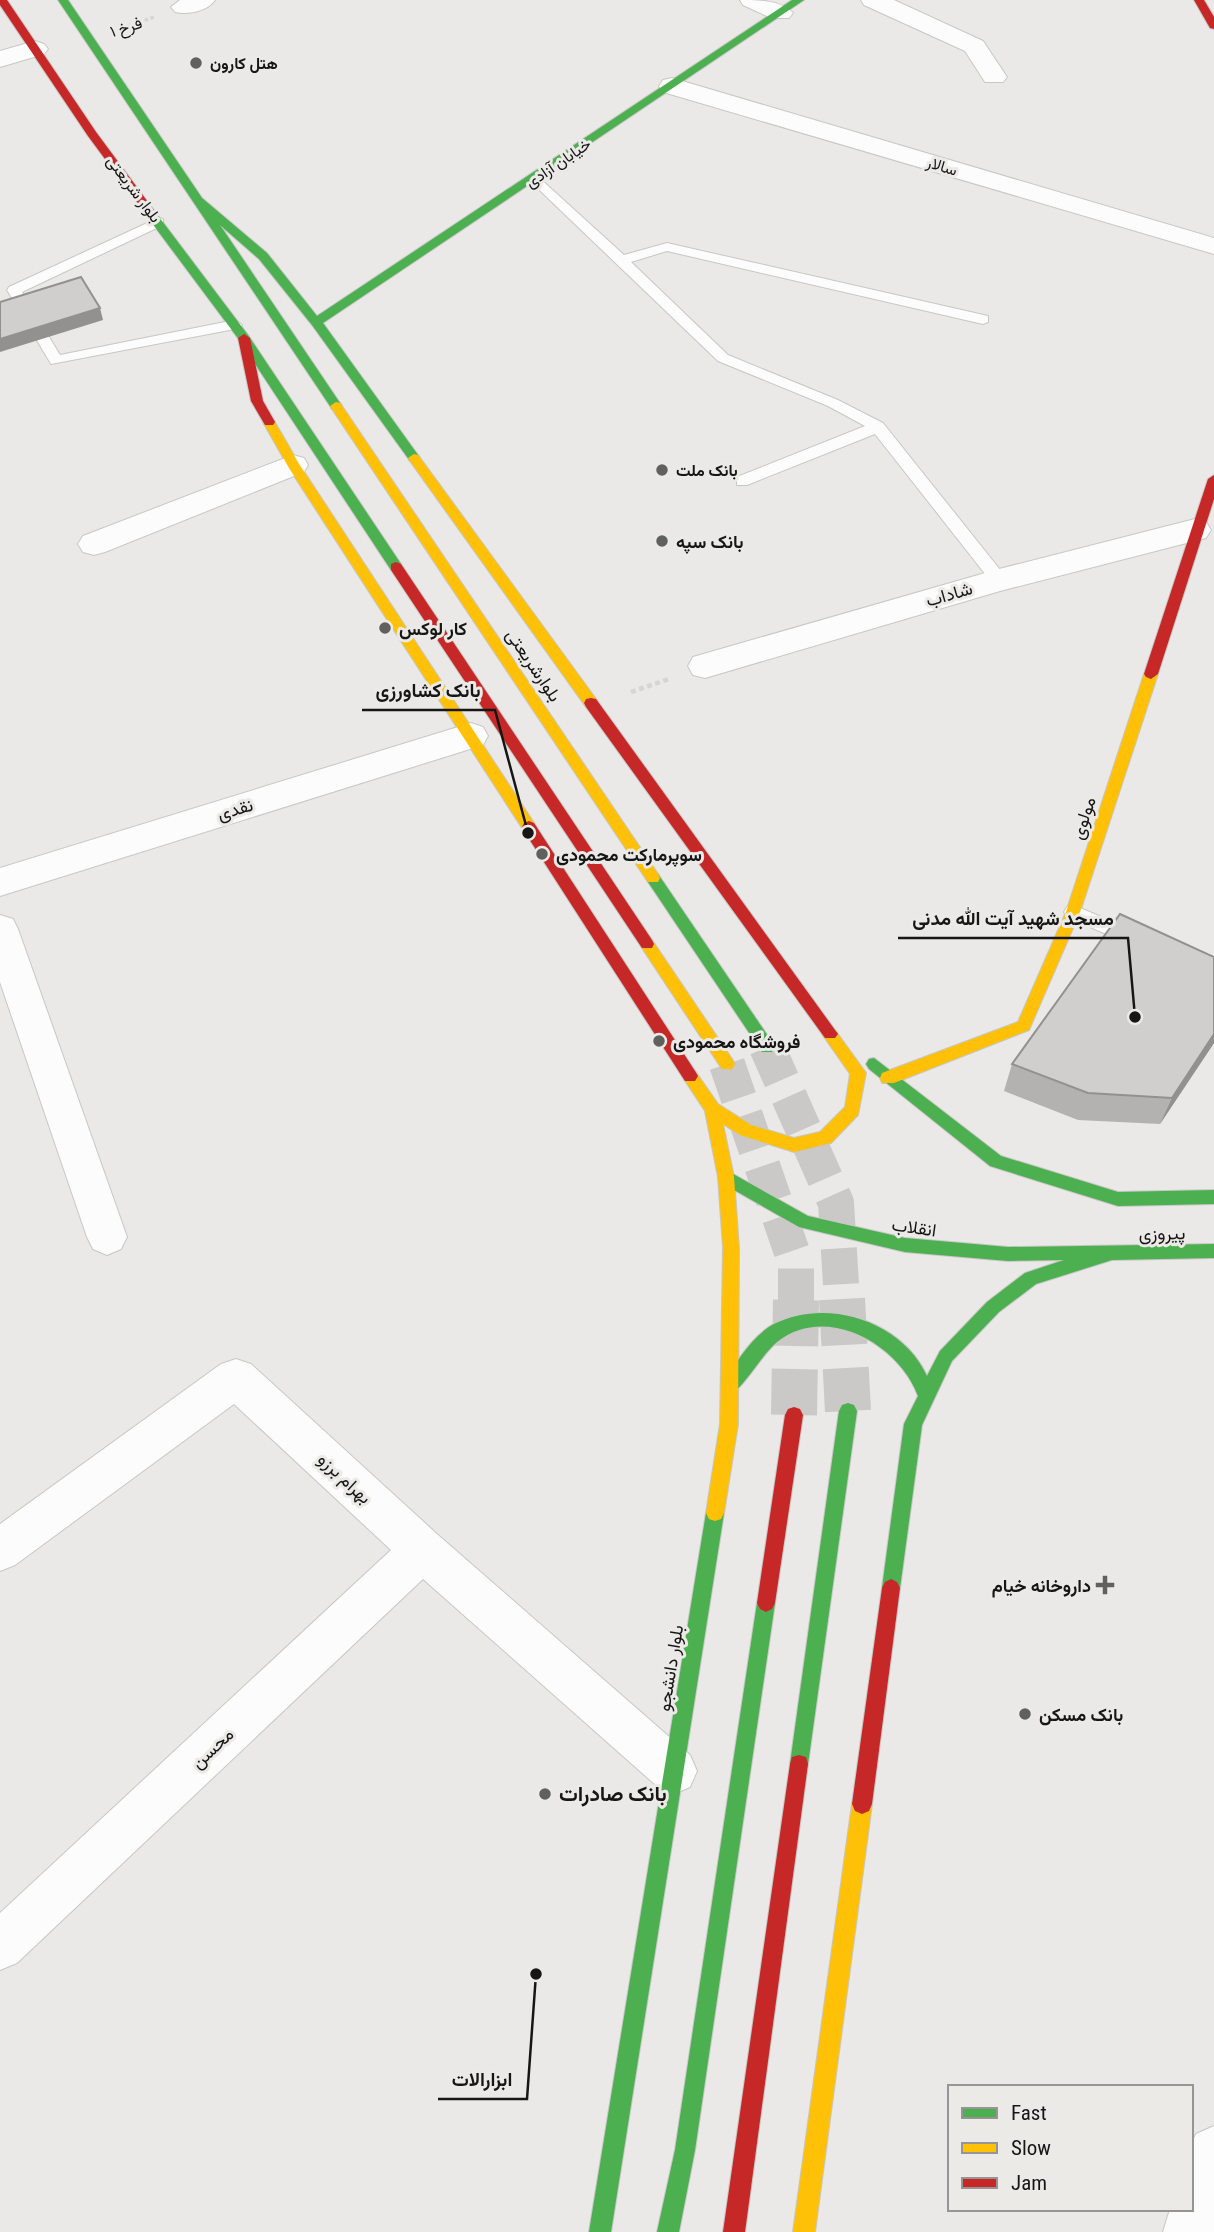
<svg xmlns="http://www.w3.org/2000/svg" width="1214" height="2232" viewBox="0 0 1214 2232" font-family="'Roboto Condensed',Vazirmatn,sans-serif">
<rect width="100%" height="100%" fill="#eae9e8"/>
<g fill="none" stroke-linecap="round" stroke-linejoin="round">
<!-- primary-tunnel-far1 -->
<g stroke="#cac9c8" stroke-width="36" stroke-dasharray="36 18" stroke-linecap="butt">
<path d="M767,1047L836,1203L842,1301"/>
<path d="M727,1064L796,1264V1301"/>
</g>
<!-- primary-tunnel -->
<g stroke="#cac9c8" stroke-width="46" stroke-dasharray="46 23" stroke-linecap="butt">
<path d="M842,1299L848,1411"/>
<path d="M794,1415L796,1299"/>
</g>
<defs>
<g id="lane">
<path d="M535,174L624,255L667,243L988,316V322L983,324L667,251L631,262L728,355L838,400L883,423L1005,576V584H993L875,434L747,485H737V477L865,426L828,406L718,361L530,181L528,178Z"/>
<path d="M158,218L163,219V225L22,292L60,355L235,320L242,325L240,328L51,364L7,290L9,287Z"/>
<path d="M1073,905L1139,933L1142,938L1139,943H1127L1067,917L1064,912L1067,907Z"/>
</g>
<g id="street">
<path d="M180,0H215C208,11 188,15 175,12L171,7Z"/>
<path d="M740,0C757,0 781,0 793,13L789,18H771L743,5Z"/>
<path d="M861,0H894L983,41L1007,77L1003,82H985L965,51L864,5Z"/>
<path d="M35,41L44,44L48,49L44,54L0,67V51Z"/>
<path d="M672,78L1214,238V254L663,92L659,86L663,80Z"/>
<path d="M293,455L304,458L308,465L304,472L105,552L94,555L83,552L78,544L83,536Z"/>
<path d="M1195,519L1206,522L1211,530L1206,538L1000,591L705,678L693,675L688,666L693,657L999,569Z"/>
<path d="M471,723L483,727L488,736L483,745L0,896V868Z"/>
<path d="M0,915L13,919L18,929L127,1237L121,1249L107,1255L93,1249L87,1237L0,982Z"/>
<path d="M236,1359L251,1364L438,1535L690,1755L697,1771L690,1787L674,1794L658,1787L423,1579L17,1963L0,1970V1913L391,1550L234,1404L15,1565L0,1571V1524L221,1364Z"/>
<path d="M1214,2126V2232H1163L1170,2209H1191V2145L1196,2134Z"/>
</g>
<g id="fast">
<path d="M58,0H68L202,198L267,253L317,316L792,0H804L323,323L418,455L420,458L414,462L410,461L312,325L259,259L220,225L342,406L336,410L332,409Z"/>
<path d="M152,212L156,213L248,335L401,564V570H391L240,341L146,215Z"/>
<path d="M653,872L658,874L772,1042L775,1047L772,1052H762L648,882L646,878Z"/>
<path d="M874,1058L1001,1156L1118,1192L1214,1190V1204L1118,1206L990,1166L869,1069L866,1064L869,1059Z"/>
<path d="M726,1170L808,1216L905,1238L1008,1247L1214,1244V1258L1112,1260L1036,1284L999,1312L952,1361L922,1425L900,1588L897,1594L891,1597L885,1594L882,1588L904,1424L918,1396C899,1344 826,1303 777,1342C762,1354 743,1389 730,1394L724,1392L721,1386L724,1380C738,1361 752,1336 774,1324C827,1297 902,1321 927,1376L940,1351L987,1302L1025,1273L1064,1260L1008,1261L905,1252L799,1227L720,1182L718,1177L720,1172Z"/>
<path d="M848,1403L854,1405L857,1411L808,1764L806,1771L799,1773L792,1771L790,1764L839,1411L842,1405Z"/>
<path d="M715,1505L721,1507L724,1513L611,2232H589L706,1513L709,1507Z"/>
<path d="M766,1594L772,1597L775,1603L695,2150L679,2232H657L675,2150L757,1603L760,1597Z"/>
</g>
<g id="slow">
<path d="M336,402L340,403L658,874L660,878L658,882H648L332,409L330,406Z"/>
<path d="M269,418L273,419L299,464L534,823L536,827L534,831H524L289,468L263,422Z"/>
<path d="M414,454L418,455L596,699L598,703L596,707H586L410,461L408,458Z"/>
<path d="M1151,669L1158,674L1080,912L1029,1030L894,1083H882L880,1078L882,1073L1018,1022L1066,912L1144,674Z"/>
<path d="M647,938L652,940L732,1059L735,1064L732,1069H722L642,948L640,944L642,940Z"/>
<path d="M830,1028L835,1030L866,1073L858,1115L831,1143L794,1152L740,1135L723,1124L734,1177L739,1248L738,1424L724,1513L721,1519L715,1521L709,1519L706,1513L720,1424L723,1248L718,1177L705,1111L682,1076L685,1071H695L718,1104L751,1125L794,1138L820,1132L845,1107L850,1074L822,1034L825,1030Z"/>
<path d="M862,1794L869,1797L872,1804L815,2232H793L852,1804L855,1797Z"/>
</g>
<g id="jam">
<path d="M0,0H7L96,132L156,213V217H148L88,136L0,5Z"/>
<path d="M1194,0H1204L1214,17V29L1210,28Z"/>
<path d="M244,334L250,338L263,401L275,422L273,425H265L251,401L238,338Z"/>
<path d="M1214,475V499L1158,674L1151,679L1146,677L1144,674L1208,479Z"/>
<path d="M396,562L401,564L652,940L654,944L652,948H642L391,570V564Z"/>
<path d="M591,698L596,699L835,1030L838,1034L835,1038H825L586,707L584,703L586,699Z"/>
<path d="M529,821L534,823L695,1071L698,1076L695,1081H685L524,831L522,827L524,823Z"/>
<path d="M794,1407L800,1409L803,1415L775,1603L772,1609L766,1612L760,1609L757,1603L785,1415L788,1409Z"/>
<path d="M891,1579L897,1582L900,1588L872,1804L869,1811L862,1814L855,1811L852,1804L882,1588L885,1582Z"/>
<path d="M799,1755L806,1757L808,1764L745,2232H723L790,1764L792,1757Z"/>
</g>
</defs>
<!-- lane casing -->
<use href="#lane" stroke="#c7c7c5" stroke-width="2"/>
<!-- street casing -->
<use href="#street" stroke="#c7c7c5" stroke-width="2"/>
<!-- fast casing -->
<use href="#fast" stroke="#c7c7c5" stroke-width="2"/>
<!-- slow casing -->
<use href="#slow" stroke="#c7c7c5" stroke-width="2"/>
<!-- jam casing -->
<use href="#jam" stroke="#c7c7c5" stroke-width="2"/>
<!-- path-far1 -->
<path stroke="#d5d5d4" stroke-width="3.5" stroke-dasharray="3.5 2.5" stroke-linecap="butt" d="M122,28L154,17"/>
<!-- path -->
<path stroke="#d5d5d4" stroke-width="4.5" stroke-dasharray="5 3.5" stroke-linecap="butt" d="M631,692L669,679"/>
<!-- lane -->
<use href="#lane" fill="#fcfcfc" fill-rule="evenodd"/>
<!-- street -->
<use href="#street" fill="#fcfcfc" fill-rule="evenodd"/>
<!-- fast -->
<use href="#fast" fill="#4caf50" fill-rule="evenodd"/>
<!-- slow -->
<use href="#slow" fill="#ffc107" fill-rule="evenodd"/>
<!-- jam -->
<use href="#jam" fill="#c62828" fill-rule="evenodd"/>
</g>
<!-- wall -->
<path fill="#b3b2b1" d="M1214,1043L1160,1124L1078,1120L1004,1091L1012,1064Z"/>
<!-- shaded-wall -->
<g fill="#929190">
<path d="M100,308L103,320L0,352V339Z"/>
<path d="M1214,1034V1043L1160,1124L1172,1098Z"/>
</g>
<!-- building -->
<g fill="#d0cfce" stroke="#929190" stroke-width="2">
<path d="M81,277L100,308L0,339V302Z"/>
<path d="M1120,914L1214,957V1034L1172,1098L1088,1093L1012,1064Z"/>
</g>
<!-- markers -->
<g fill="#60605f" stroke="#ebeae7" stroke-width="2.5">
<circle cx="196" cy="63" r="7"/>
<circle cx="662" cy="470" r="7"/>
<circle cx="662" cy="541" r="7"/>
<circle cx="385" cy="628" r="7"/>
<circle cx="542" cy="854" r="7"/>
<circle cx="659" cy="1041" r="7"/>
<path d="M1101.5 1574.5h7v7h7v7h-7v7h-7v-7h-7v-7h7z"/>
<circle cx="1025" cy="1714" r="7"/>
<circle cx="545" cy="1794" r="7"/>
</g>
<g text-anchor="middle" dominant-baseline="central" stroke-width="6" stroke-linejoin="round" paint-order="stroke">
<!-- far-street labels -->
<g font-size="16" fill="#161615" stroke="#ebeae7">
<text transform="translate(126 27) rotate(-18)">فرخ ۱</text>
<text transform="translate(558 163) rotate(-34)">خیابان آزادی</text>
<text transform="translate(942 166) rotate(17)">سالار</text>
<text transform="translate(134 189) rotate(53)">بلوار شریعتی</text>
</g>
<!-- far-poi labels -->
<g font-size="16" font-weight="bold" fill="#161615" stroke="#ebeae7" text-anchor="start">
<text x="210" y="63">هتل کارون</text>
<text x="676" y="470">بانک ملت</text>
</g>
<!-- poi labels -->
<g font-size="18" font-weight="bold" fill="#161615" stroke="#ebeae7" text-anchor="start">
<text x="676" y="541">بانک سپه</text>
<text x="399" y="628">کار لوکس</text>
<text x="556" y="854">سوپرمارکت محمودی</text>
<text x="673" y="1041">فروشگاه محمودی</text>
<text x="1091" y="1585" text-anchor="end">داروخانه خیام</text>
<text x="1039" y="1714">بانک مسکن</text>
</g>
<!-- street labels -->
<g font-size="18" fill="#161615" stroke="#ebeae7">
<text transform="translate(949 594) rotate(-16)">شاداب</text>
<text transform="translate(534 665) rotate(56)">بلوارشریعتی</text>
<text transform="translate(235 809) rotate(-17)">نقدی</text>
<text transform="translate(1083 818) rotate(-72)">مولوی</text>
<text transform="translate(914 1227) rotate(8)">انقلاب</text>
<text transform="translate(1162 1233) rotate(-1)">پیروزی</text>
<text transform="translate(345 1478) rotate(43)">بهرام برزو</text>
<text transform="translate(670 1668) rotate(-81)">بلوار دانشجو</text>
<text transform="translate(212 1748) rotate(-43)">محسن</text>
</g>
<!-- near-poi labels -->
<g font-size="21" font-weight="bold" fill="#161615" stroke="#ebeae7" text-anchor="start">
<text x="559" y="1794">بانک صادرات</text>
</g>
</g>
<!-- callouts -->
<path fill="none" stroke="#161615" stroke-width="2.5" d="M528 833L495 710H362M1135 1017L1128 938H898M536 1974L527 2099H438"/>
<g fill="#161615" stroke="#ebeae7" stroke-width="2.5">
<circle cx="528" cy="833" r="7"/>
<circle cx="1135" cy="1017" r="7"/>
<circle cx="536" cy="1974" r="7"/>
</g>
<g font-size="19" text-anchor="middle" font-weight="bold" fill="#161615" stroke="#ebeae7" stroke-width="6" stroke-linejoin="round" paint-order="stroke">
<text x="428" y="697">بانک کشاورزی</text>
<text x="1013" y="925">مسجد شهید آیت الله مدنی</text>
<text x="482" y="2086">ابزارالات</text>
</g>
<!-- legend -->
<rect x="948" y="2085" width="245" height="126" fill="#ebeae7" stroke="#969593" stroke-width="2"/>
<rect x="962" y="2108" width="35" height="10" fill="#4caf50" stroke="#969593" stroke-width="2"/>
<text x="1011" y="2120" font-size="21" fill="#161615">Fast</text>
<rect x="962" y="2143" width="35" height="10" fill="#ffc107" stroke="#969593" stroke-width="2"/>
<text x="1011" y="2155" font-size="21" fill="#161615">Slow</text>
<rect x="962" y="2178" width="35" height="10" fill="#c62828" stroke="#969593" stroke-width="2"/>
<text x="1011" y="2190" font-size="21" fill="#161615">Jam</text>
</svg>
